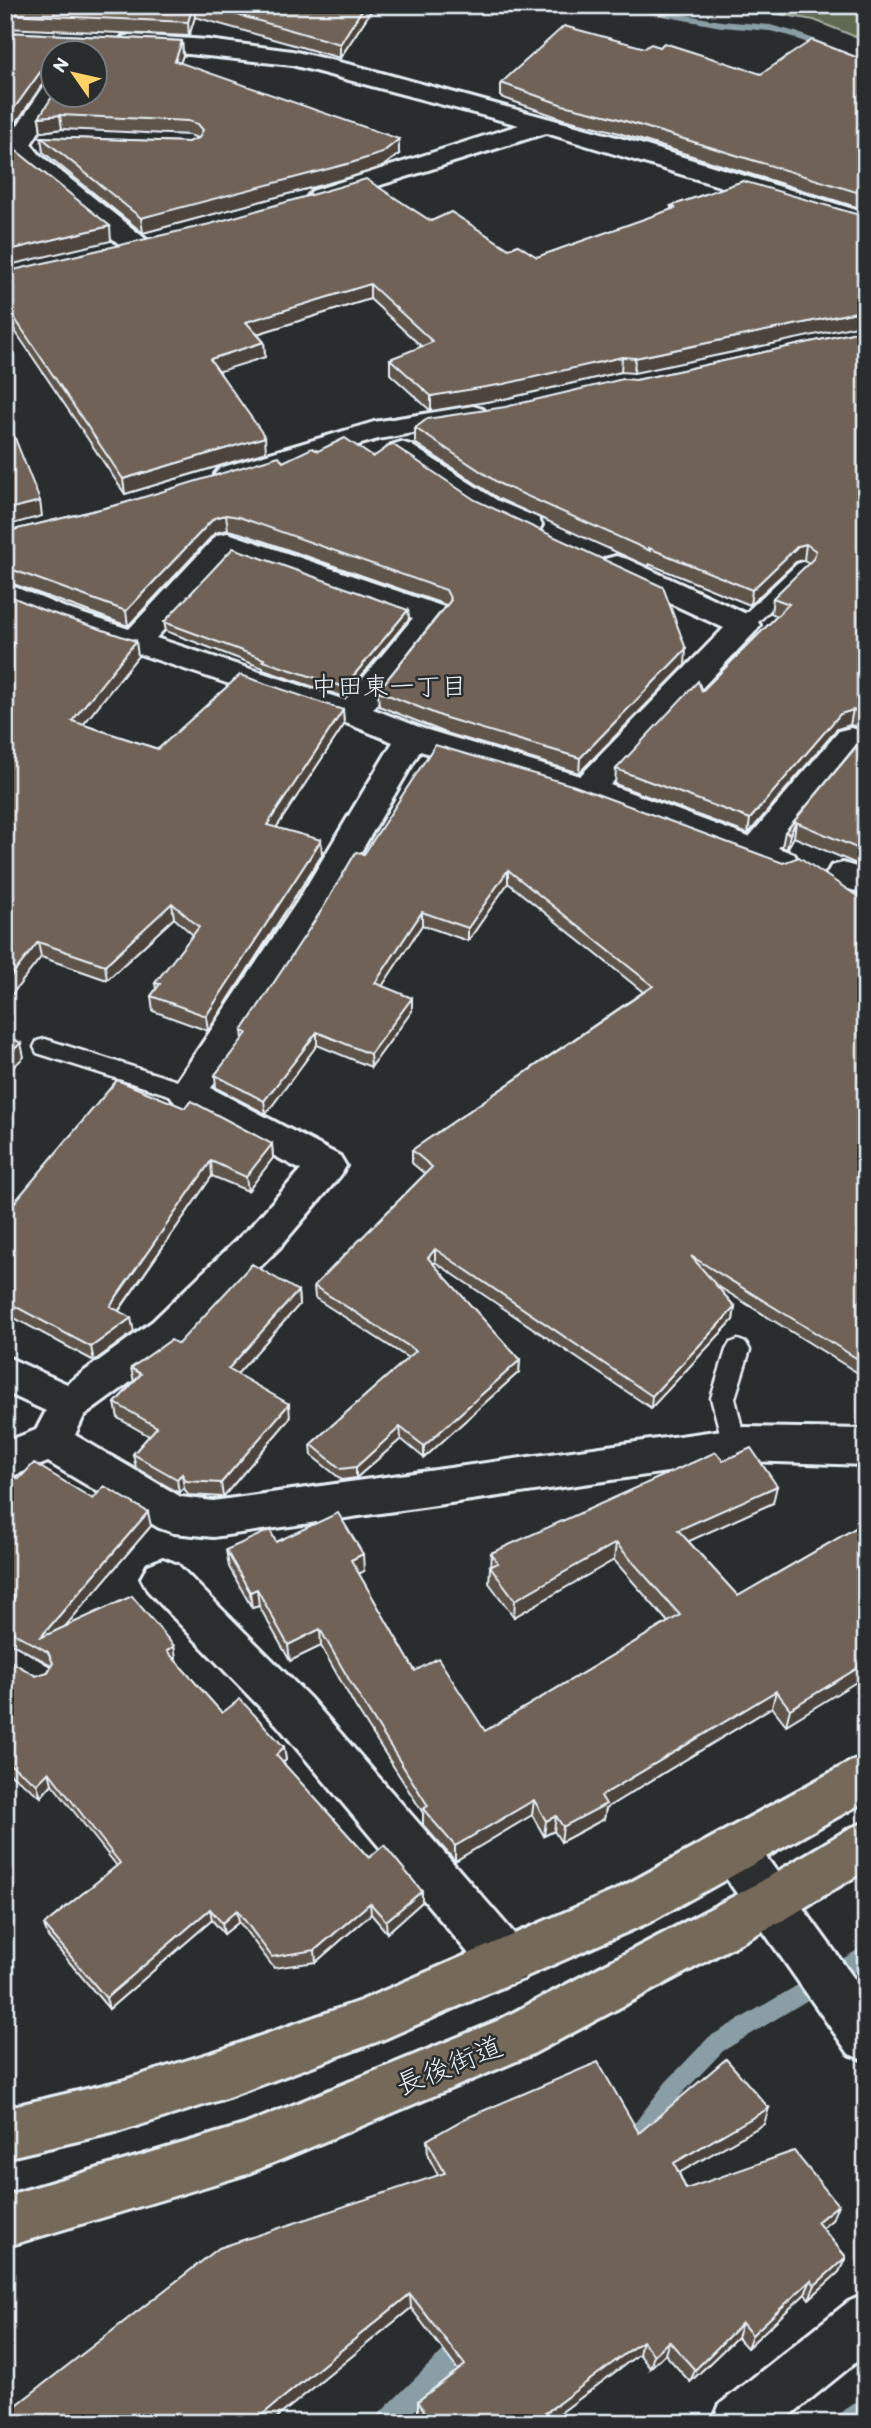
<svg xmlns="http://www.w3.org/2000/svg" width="871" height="2428" viewBox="0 0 871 2428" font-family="Itim,'Klee One',sans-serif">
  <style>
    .green { fill: #606a51; stroke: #a4aea4; stroke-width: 2 }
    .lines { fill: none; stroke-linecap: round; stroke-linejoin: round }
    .stream { fill: #8a9ea6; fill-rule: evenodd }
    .lane-casing { stroke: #e8f1f8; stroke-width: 5 }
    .street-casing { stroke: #e8f1f8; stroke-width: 6 }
    .secondary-casing { stroke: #e8f1f8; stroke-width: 6 }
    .primary-casing { stroke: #e8f1f8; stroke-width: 6 }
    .lane { fill: #2a2d2e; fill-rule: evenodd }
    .street { fill: #2a2d2e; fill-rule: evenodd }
    .secondary { fill: #2a2d2e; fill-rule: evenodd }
    .primary { fill: #746a5a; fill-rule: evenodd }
    .wall { fill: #60544b; stroke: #e8f1f8; stroke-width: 2 }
    .shaded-wall { fill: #4e453d; stroke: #e8f1f8; stroke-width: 2 }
    .building { fill: #706257; stroke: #e8f1f8; stroke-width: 2 }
    .labels { text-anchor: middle; stroke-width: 5; stroke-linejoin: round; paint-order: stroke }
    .neighbourhood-label { font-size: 26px; fill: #e8f1f8; stroke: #2a2d2e }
    .near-street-label { font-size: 28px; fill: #e8f1f8; stroke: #2a2d2e }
  </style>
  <rect width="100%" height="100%" fill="#2a2d2e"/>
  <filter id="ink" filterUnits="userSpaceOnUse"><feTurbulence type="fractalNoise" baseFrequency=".0143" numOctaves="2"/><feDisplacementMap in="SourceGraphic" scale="14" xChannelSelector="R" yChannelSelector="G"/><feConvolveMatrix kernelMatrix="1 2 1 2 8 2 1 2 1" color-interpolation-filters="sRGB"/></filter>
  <g filter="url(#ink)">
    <polygon class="green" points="725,5 866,5 866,41 814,20"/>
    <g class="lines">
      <g class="stream">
        <polygon points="604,5 628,5 721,21 770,25 796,32 866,60 866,67 790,36 770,31 721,27"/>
        <polygon points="866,1945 866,1965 723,2051 680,2096 635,2155 628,2158 621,2155 618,2148 621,2141 666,2082 709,2037"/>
        <polygon points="464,2335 472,2338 475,2346 472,2354 402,2423 375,2423 378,2415 456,2338"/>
        <polygon points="866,2396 866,2421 834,2423 837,2415"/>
      </g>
      <g class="lane-casing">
        <g id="lane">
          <polygon points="803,562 809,564 812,568 809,572 751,629 737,629 735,625 737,621 797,564"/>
          <polygon points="45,1039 196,1087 199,1093 196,1099 188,1101 37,1053 34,1047 37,1041"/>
          <polygon points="738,1340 746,1343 750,1350 735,1398 746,1445 743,1452 734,1455 725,1452 711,1398 726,1350 730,1343"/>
          <polygon points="5,1640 50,1667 54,1675 50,1683 41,1687 5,1666"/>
        </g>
      </g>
      <g class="street-casing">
        <g id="street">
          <polygon points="130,35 208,40 292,51 356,66 631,141 866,213 866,231 546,133 330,201 321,204 312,201 308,196 312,191 519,125 292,65 122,47 118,42 122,37"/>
          <polygon points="52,86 52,94 63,94 31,144 40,155 147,240 151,246 147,252 138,254 129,252 22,165 5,144 43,88"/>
          <polygon points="473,406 483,409 487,415 483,421 378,439 230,483 220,480 215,474 220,468 374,422"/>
          <path d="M401 442 411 445 498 501 538 518 542 525 538 532C503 540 421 477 391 457L386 451 391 445Z"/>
          <path d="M228 533 444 607 449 614 444 621 373 709 424 729 580 776 724 628 605 573 601 566 605 559 616 556 627 559 755 618 760 625 755 632 610 785 749 837 839 731 851 728 863 731 866 742 778 848 794 854 799 862 794 870 782 874 575 797 420 751 321 920 211 1088 340 1156 346 1166 340 1176 280 1247 181 1345 84 1416 75 1435 181 1497 213 1501 744 1427 866 1429V1465L744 1461 213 1537 174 1533 159 1528 48 1462 5 1479V1442L36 1430 46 1411 5 1392V1356L67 1384 153 1321 252 1225 301 1170 175 1103 169 1093 297 902 393 742 341 721 46 623 5 605V583L68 609 129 629 217 535ZM233 554 413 618 345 700 156 638Z"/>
          <polygon points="843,863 866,870 866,894 831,884 826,875 831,866"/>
          <polygon points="163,1559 178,1565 310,1698 524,1945 531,1962 524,1979 507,1985 490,1979 278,1726 148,1591 141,1578 148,1565"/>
        </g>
      </g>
      <g class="secondary-casing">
        <g id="secondary">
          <polygon points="735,1830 751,1836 866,1995 866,2061 849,2054 719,1868 712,1852 719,1836"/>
          <polygon points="866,2294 866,2354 781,2423 712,2423 720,2404 848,2302"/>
        </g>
      </g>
      <g class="primary-casing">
        <g id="primary">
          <polygon points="866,1756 866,1801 650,1922 382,2040 223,2099 121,2131 5,2158 5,2108 121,2081 223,2049 360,2001 616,1890 850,1762"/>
          <polygon points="866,1822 866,1870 789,1917 531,2055 244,2175 5,2247 5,2196 244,2125 497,2021 755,1885 850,1828"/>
        </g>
      </g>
      <use href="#lane" class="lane"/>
      <use href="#street" class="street"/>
      <use href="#secondary" class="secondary"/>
      <use href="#primary" class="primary"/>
    </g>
    <g class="wall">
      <polygon points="5,5 375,5 340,58 195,17 189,36 5,28"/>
      <polygon points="5,32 182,41 183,55 180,63 399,154 382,167 351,177 143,233 43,152 41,137 188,142 198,138 189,135 62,129 41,132 39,117 94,94 52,52 52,84 42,85 8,135"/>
      <polygon points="645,48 761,74 866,61 866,210 609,130 563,119 501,97 501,83"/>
      <polygon points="743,181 634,373 621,372 504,399 431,411 390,374 390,359 422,347 370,299 257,334 264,342 265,357 219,371 266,452 125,494 5,316 5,272 431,221 509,249 537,257 671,210 671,206"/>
      <polygon points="866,330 866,868 794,837 787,849 782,847 785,832 865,735 864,728 850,725 837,729 748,834 615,784 616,769 702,691 777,616 771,613 773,598 809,563 804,560 796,562 750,605 649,564 649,567 499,499 415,443 415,428"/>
      <polygon points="318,451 373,457 685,665 579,773 446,733 379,706 378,691 446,605 240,533 228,530 215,533 128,626 5,581 5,532 121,504 283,462"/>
      <polygon points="5,594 138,656 83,725 158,749 343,710 344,725 276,828 321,840 322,855 208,1031 153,1011 151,996 156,989 155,983 193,935 174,918 107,980 41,957 5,1003"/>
      <polygon points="408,610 409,619 344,697 263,670 263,668 166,631 164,622"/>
      <polygon points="364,854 866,902 866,1378 716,1285 735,1307 733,1320 651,1408 435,1262 433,1264 520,1360 519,1372 424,1458 401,1439 356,1478 342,1480 312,1456 311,1444 408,1358 315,1298 314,1286 425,1174 412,1163 412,1150 643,992 508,883 468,941 422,925 382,986 412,1011 371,1067 317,1045 266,1114 216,1088 215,1075 243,1039 242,1031"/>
      <polygon points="272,1144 273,1158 248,1191 212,1176 119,1311 134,1332 94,1361 5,1313 5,1209 8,1210"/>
      <polygon points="298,1291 299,1305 237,1374 290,1418 223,1497 188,1495 184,1488 179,1493 136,1468 133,1454 149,1436 118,1418 115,1403 134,1382 131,1368 178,1344"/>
      <polygon points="723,1461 773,1503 688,1541 738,1596 866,1522 786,1725 772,1707 606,1808 604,1819 561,1842 554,1831 544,1836 532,1815 455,1861 423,1825 423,1813 355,1706 321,1646 290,1661 259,1606 252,1608 229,1567 226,1550 276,1542 364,1571 359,1574 415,1671 485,1731 668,1622 614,1560 514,1617 489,1583 491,1553"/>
      <polygon points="5,1471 19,1479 93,1499 151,1526 64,1627 174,1646 176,1659 175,1660 222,1713 284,1747 286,1760 283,1763 369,1858 422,1902 387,1933 371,1914 316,1962 274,1968 239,1922 224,1934 212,1920 109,2009 48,1937 44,1925 117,1866 52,1784 41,1797 5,1770 5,1658 36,1676 48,1672 51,1665 5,1640 5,1608 8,1604 5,1602"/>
      <polygon points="764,2124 679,2173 686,2189 832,2220 822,2228 846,2257 839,2272 809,2299 805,2294 747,2348 737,2337 690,2382 665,2354 650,2368 639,2354 547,2423 415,2423 421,2418 418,2413 418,2401 458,2370 411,2308 270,2423 5,2423 438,2175 428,2156 427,2140 639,2133"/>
    </g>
    <g class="shaded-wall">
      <polygon points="193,5 194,5 195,17 189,36 188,22"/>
      <polygon points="365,5 375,5 340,58 340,44"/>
      <polygon points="182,41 183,55 176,75 175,61"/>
      <polygon points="52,69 52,84 42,85 8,135 5,136 5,121 41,71"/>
      <polygon points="60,115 62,129 41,132 39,117"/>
      <polygon points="399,139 399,154 382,167 351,177 143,233 141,218"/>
      <polygon points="110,226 111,241 5,266 5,251"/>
      <polygon points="370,284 370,299 247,337 246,322"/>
      <polygon points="866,310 866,324 634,373 635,358"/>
      <polygon points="264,342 265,357 211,374 210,359"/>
      <polygon points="622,357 621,372 504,399 431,411 431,396"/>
      <polygon points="265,437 266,452 125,494 123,479"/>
      <polygon points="40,501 42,516 5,526 5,510"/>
      <polygon points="226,515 228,530 215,533 128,626 126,611 214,518"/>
      <polygon points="806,544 804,560 796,562 750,605 752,590 798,546"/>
      <polygon points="408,610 409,619 344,697 344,687"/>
      <polygon points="136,641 138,656 74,736 72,721"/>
      <polygon points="686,649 685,665 579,773 580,758"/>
      <polygon points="343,710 344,725 268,840 267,825"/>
      <polygon points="853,710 850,725 837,729 748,834 750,819 840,714"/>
      <polygon points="796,822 794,837 787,849 790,834"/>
      <polygon points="321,840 322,855 208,1031 206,1016"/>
      <polygon points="508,870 508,883 468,941 468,928"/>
      <polygon points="172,903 174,918 107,980 105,965"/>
      <polygon points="422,912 422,925 375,997 375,983"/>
      <polygon points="38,942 41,957 5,1003 5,984"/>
      <polygon points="412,998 412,1011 371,1067 370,1054"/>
      <polygon points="317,1032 317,1045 266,1114 264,1101"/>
      <polygon points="21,1043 24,1057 5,1075 5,1057"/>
      <polygon points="272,1144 273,1158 248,1191 246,1177"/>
      <polygon points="211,1161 212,1176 112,1320 110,1306"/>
      <polygon points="435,1249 435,1262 428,1271 428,1258"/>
      <polygon points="298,1291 299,1305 229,1383 228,1369"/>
      <polygon points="735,1307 733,1320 651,1408 652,1396"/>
      <polygon points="131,1318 134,1332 94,1361 91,1347"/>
      <polygon points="520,1360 519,1372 424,1458 424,1446"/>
      <polygon points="289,1404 290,1418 223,1497 221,1483"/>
      <polygon points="400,1427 401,1439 356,1478 356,1467"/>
      <polygon points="182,1474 184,1488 179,1493 177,1479"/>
      <polygon points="777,1486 773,1503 676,1547 678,1530"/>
      <polygon points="148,1512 151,1526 45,1650 40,1638"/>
      <polygon points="616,1543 614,1560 514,1617 515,1600"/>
      <polygon points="363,1554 364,1571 352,1577 351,1560"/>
      <polygon points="257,1589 259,1606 252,1608 250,1592"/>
      <polygon points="320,1629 321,1646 290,1661 288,1645"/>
      <polygon points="174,1646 176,1659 170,1664 167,1651"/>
      <polygon points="866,1663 866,1676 786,1725 790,1709"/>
      <polygon points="776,1691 772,1707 606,1808 604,1819 561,1842 563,1827 601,1796"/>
      <polygon points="284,1747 286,1760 277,1767 276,1755"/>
      <polygon points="49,1772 52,1784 41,1797 37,1784"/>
      <polygon points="534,1800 532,1815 455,1861 455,1846"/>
      <polygon points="556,1816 554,1831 544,1836 546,1821"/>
      <polygon points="422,1891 422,1902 387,1933 386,1921"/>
      <polygon points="370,1903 371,1914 316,1962 315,1950"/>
      <polygon points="210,1909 212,1920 109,2009 106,1998"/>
      <polygon points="237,1910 239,1922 224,1934 222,1923"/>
      <polygon points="769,2108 764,2124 670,2178 674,2163"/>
      <polygon points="838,2205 832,2220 811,2237 817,2222"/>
      <polygon points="846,2257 839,2272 809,2299 815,2285"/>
      <polygon points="811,2280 805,2294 747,2348 752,2335"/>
      <polygon points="410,2294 411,2308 270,2423 252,2423"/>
      <polygon points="742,2323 737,2337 690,2382 695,2370"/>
      <polygon points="642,2341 639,2354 547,2423 532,2423"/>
      <polygon points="669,2341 665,2354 650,2368 654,2355"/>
    </g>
    <g class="building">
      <polygon points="5,5 193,5 188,22 5,14"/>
      <polygon points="203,5 365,5 340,44"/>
      <polygon points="564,26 645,48 651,44 660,47 664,43 761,74 812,40 866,61 866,195 609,116 563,105 501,83"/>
      <polygon points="5,32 182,41 175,61 399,139 382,153 351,163 141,218 41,137 188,142 199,138 203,130 198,124 188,121 60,115 39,117 54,94 94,94 94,52 52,52 52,75 52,69 41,71 5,121"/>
      <polygon points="5,140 9,141 18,152 110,226 5,251"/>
      <polygon points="366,179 431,221 451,212 509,249 518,245 537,257 675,208 671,206 743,181 866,217 866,310 635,358 622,357 504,384 431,396 390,359 433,342 370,284 246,322 264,342 210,359 265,437 123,479 5,304 5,272 210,224"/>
      <polygon points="866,330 866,713 853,710 840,714 750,819 616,769 698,681 702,691 789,604 773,598 813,559 816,551 806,544 798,546 752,590 649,548 650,551 500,484 415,428 427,419 505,407 623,379 636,380"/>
      <polygon points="5,413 40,501 5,510"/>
      <polygon points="345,438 373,457 392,444 475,500 663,587 686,649 580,758 446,718 378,691 451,600 446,590 239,517 226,515 214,518 126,611 5,567 5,532 121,504 279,456 283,462 312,448 318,451"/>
      <polygon points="233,548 408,610 344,687 263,661 264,659 164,622"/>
      <polygon points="5,594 43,610 136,641 72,721 158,749 240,675 343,710 267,825 321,840 206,1016 151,996 160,984 155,983 199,927 172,903 105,965 38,942 5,984 5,657 14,644 5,642"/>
      <polygon points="866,735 866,852 796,822 790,834 785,832"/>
      <polygon points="435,745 575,786 783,863 799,857 866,902 866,1149 862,1153 866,1155 866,1364 691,1256 735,1307 652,1396 435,1249 428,1258 520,1360 424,1446 400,1427 356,1467 341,1469 311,1444 416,1351 314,1286 432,1167 412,1150 653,986 508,870 468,928 422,912 375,983 412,998 370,1054 317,1032 264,1101 215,1075 247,1033 242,1031 323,908 356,852 364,854"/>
      <polygon points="5,1035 21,1043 5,1057"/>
      <polygon points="117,1080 185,1108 191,1101 272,1144 246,1177 211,1161 110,1306 131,1318 91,1347 5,1301 5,1209 8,1210"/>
      <polygon points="252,1264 298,1291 228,1369 289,1404 221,1483 186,1481 182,1474 177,1479 133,1454 157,1427 115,1403 141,1374 131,1368 171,1340 178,1344"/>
      <polygon points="751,1448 777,1486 678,1530 738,1596 866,1522 866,1663 790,1709 776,1691 601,1796 606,1804 563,1827 556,1816 546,1821 534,1800 455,1846 423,1809 428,1806 355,1690 320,1629 288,1645 257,1589 250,1592 226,1550 270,1530 276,1542 338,1513 363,1554 351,1560 415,1671 438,1658 485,1731 680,1615 616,1543 515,1600 490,1566 498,1563 491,1553 716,1452 723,1461"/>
      <polygon points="34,1463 93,1499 104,1486 148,1512 40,1638 132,1596 174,1646 167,1651 222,1713 240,1699 284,1747 276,1755 369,1858 384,1845 422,1891 386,1921 370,1903 315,1950 272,1957 237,1910 222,1923 210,1909 106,1998 44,1925 120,1863 49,1772 37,1784 5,1761 5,1658 36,1676 48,1672 53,1663 48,1652 5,1628 5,1608 15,1597 5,1591 5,1471 19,1479"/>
      <polygon points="726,2059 769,2108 674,2163 686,2189 794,2151 838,2205 817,2222 846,2257 815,2285 811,2280 752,2335 742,2323 695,2370 669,2341 654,2355 642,2341 532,2423 415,2423 426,2414 418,2401 465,2365 410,2294 252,2423 5,2423 5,2414 219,2248 445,2173 427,2140 464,2119 598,2062 639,2133"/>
    </g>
  </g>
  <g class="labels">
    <g class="neighbourhood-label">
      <text x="389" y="695">中田東一丁目</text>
    </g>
    <g class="near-street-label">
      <text transform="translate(449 2065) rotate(-22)" y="10">長後街道</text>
    </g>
  </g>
  <rect width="871" height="2428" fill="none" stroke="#2a2d2e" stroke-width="28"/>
  <rect x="14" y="14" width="843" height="2400" fill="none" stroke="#e8f1f8" stroke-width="2.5" filter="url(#ink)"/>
  <g transform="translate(74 74) rotate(304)"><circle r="33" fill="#2a2d2e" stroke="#767b7f" stroke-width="2"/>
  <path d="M0-5L12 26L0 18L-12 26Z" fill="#ffd166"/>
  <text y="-10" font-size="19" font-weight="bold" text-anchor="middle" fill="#e8f1f8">N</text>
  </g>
</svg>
